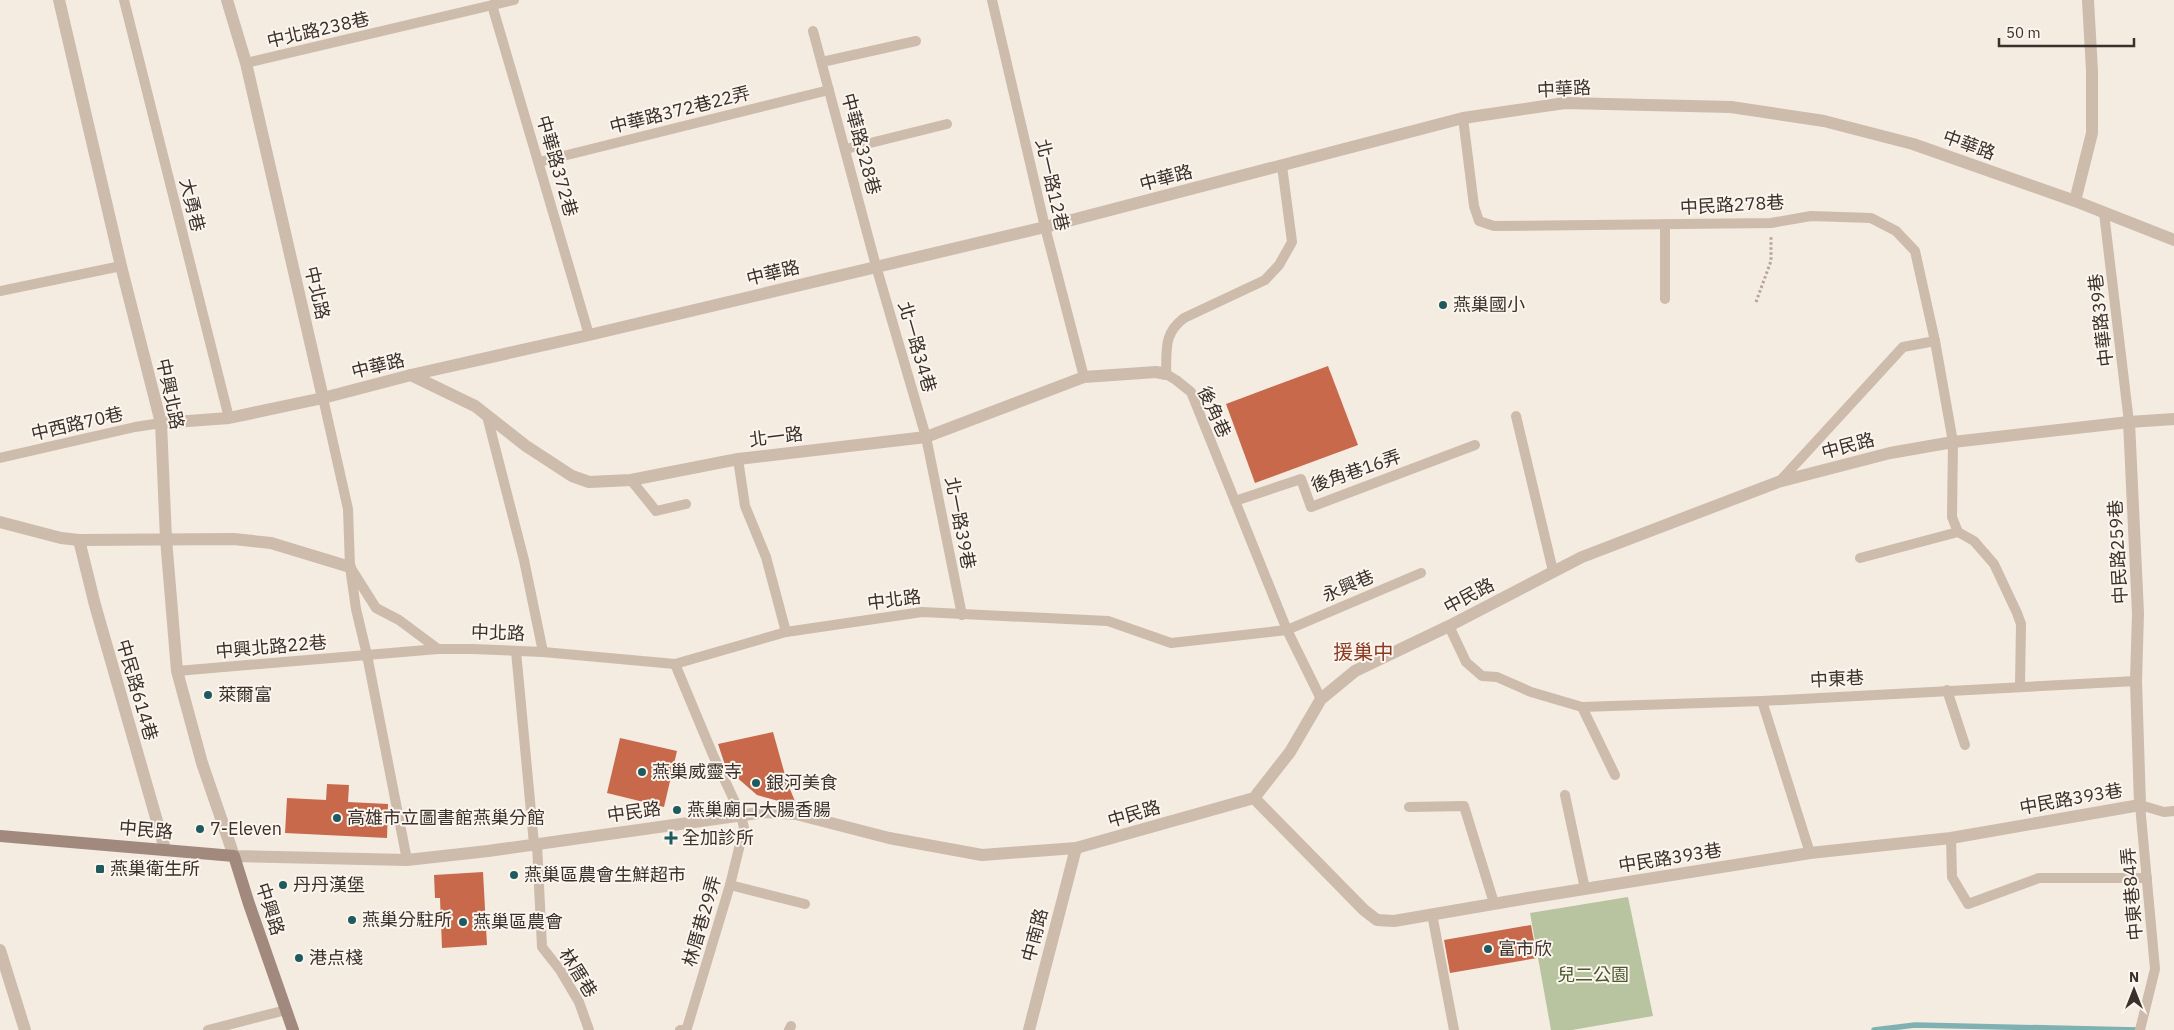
<svg xmlns="http://www.w3.org/2000/svg" width="2174" height="1030" viewBox="0 0 2174 1030" font-family="'IBM Plex Sans','Noto Sans TC',sans-serif">
  <style>
    .green { fill: #b8c4a0 }
    .lines { fill: none; stroke-linecap: round; stroke-linejoin: round }
    .stream { stroke: #7fb0b2; stroke-width: 5.5 }
    .building { fill: #c8694b }
    .path { stroke: #b9a596; stroke-width: 3; stroke-dasharray: 2.5 2.5; stroke-linecap: butt }
    .service { stroke: #cdbbac; stroke-width: 10 }
    .minor { stroke: #cdbbac; stroke-width: 12 }
    .tertiary { stroke: #cdbbac; stroke-width: 12 }
    .secondary { stroke: #a18a7d; stroke-width: 12 }
    .poi-dot { fill: #1f5a5e; stroke: #fbf5ee; stroke-width: 2 }
    .labels { text-anchor: middle; stroke-width: 4; stroke-linejoin: round; paint-order: stroke }
    .street-label { font-size: 18px; fill: #3b302b; stroke: #fbf5ee }
    .poi-label { font-size: 18px; fill: #3b302b; stroke: #fbf5ee; text-anchor: start }
    .park-label { font-size: 18px; fill: #4a5a2e; stroke: #fbf5ee }
    .quarter-label { font-size: 20px; fill: #8c3b22; stroke: #fbf5ee }
  </style>
  <rect width="100%" height="100%" fill="#f4ebe1"/>
  <polygon class="green" points="1628,897 1653,1016 1572,1030 1551,1030 1530,913"/>
  <g class="lines">
    <polyline class="stream" points="1874,1030 1915,1025 2138,1030"/>
  </g>
  <g class="building">
    <polygon points="1328,366 1358,445 1255,483 1226,404"/>
    <polygon points="773,732 787,782 797,806 757,795 726,768 718,744"/>
    <polygon points="620,738 677,751 664,807 607,793"/>
    <polygon points="327,784 349,785 348,802 388,804 387,838 285,833 287,798 326,800"/>
    <polygon points="483,872 487,945 442,948 440,898 435,898 434,875"/>
    <polygon points="1531,925 1537,958 1450,973 1444,940"/>
  </g>
  <g class="lines">
    <polyline class="path" points="1756,302 1771,261 1771,236"/>
    <g class="service">
      <polyline points="124,0 229,418"/>
      <polyline points="992,0 1045,227 1084,377"/>
      <polyline points="492,5 589,335"/>
      <polyline points="813,31 876,266 926,437 962,615"/>
      <polyline points="822,62 916,41"/>
      <polyline points="246,63 514,0"/>
      <polyline points="1463,118 1474,206 1479,221 1494,226 1771,223 1811,216 1871,218 1896,231 1915,251 1935,341 1953,442 1952,517 1958,532 1974,541 1994,564 2017,613 2021,624 2020,686"/>
      <polyline points="846,149 947,124"/>
      <polyline points="539,162 829,90"/>
      <path d="M1282 166 1292 242 1279 265 1265 280 1184 318C1163 334 1167 350 1166 374L1176 380 1191 392 1287 630 1321 699"/>
      <polyline points="2104,213 2129,422"/>
      <polyline points="0,291 121,266"/>
      <polyline points="1665,299 1665,224"/>
      <polyline points="323,398 348,509 350,567 356,609 367,655 438,649 472,649 543,652 675,664 786,632 922,612 1108,621 1171,643 1287,630 1421,573"/>
      <polyline points="487,416 524,560 543,652"/>
      <polyline points="1516,416 1553,571"/>
      <polyline points="0,458 135,427 161,423"/>
      <polyline points="738,459 745,506 766,557 786,632"/>
      <polyline points="631,480 656,511 686,504"/>
      <polyline points="1779,482 1903,347 1935,341"/>
      <polyline points="1235,501 1301,479 1311,507 1475,445"/>
      <polyline points="1860,558 1958,532"/>
      <polyline points="352,570 376,608 399,620 438,649"/>
      <polyline points="1449,626 1466,662 1482,676 1497,677 1531,692 1582,707 1762,701 2136,681"/>
      <polyline points="516,651 534,844"/>
      <polyline points="675,664 713,755 741,815 744,828 730,885 687,1028 680,1030"/>
      <polyline points="177,671 367,655 407,860"/>
      <polyline points="1947,690 1965,745"/>
      <polyline points="1762,701 1810,853"/>
      <polyline points="1582,707 1615,775"/>
      <polyline points="1565,795 1585,889"/>
      <polyline points="1409,807 1464,806 1494,903"/>
      <polyline points="1951,838 1952,877 1968,904 2039,878 2147,878"/>
      <polyline points="537,844 542,947 560,970 579,1002 589,1030"/>
      <polyline points="730,885 805,904"/>
      <polyline points="1432,914 1454,1030"/>
      <polyline points="208,1030 286,1010"/>
      <polyline points="789,1030 791,1026"/>
      <polyline points="2140,1030 2155,969 2140,805 2164,812 2174,811"/>
    </g>
    <g class="minor">
      <polyline points="227,0 246,63 323,398"/>
      <polyline points="2075,201 2092,133 2092,71 2088,0"/>
      <polyline points="411,375 475,406 526,446 572,476 589,482 631,480 738,459 926,437 1084,377 1156,372 1166,374"/>
      <polyline points="161,423 229,418 323,398 411,375 589,335 1045,227 1463,118 1565,103 1731,107 1824,121 1913,144 2075,201 2174,240"/>
      <polyline points="0,522 61,538 79,540 234,539 271,543 350,567"/>
      <polyline points="79,540 95,605 165,849"/>
      <polyline points="1254,798 1364,910 1377,920 1394,921 1528,898 1810,853 1951,838 2140,805 2136,681 2138,613 2129,422"/>
      <polyline points="0,950 25,1030"/>
      <polyline points="1029,1030 1076,848"/>
    </g>
    <polyline class="tertiary" points="59,0 121,266 161,423 166,539 177,671 202,763 234,856 407,860 488,851 766,812 796,814 889,838 982,855 1076,848 1254,798 1290,752 1321,699 1355,671 1449,626 1582,557 1778,482 1890,453 1953,442 2129,422 2174,419"/>
    <polyline class="secondary" points="0,836 234,856 249,904 293,1030"/>
  </g>
  <g class="poi-dot">
    <circle cx="1443" cy="305" r="5"/>
    <circle cx="208" cy="695" r="5"/>
    <circle cx="642" cy="772" r="5"/>
    <circle cx="756" cy="783" r="5"/>
    <circle cx="677" cy="810" r="5"/>
    <circle cx="337" cy="818" r="5"/>
    <circle cx="200" cy="829" r="5"/>
    <path d="M668.5 830.5h5v5h5v5h-5v5h-5v-5h-5v-5h5z"/>
    <rect x="95" y="864" width="10" height="10" rx="2.5"/>
    <circle cx="514" cy="875" r="5"/>
    <circle cx="283" cy="885" r="5"/>
    <circle cx="352" cy="920" r="5"/>
    <circle cx="463" cy="922" r="5"/>
    <circle cx="1488" cy="949" r="5"/>
    <circle cx="299" cy="958" r="5"/>
  </g>
  <g class="labels">
    <g class="street-label">
      <text transform="translate(318 30) rotate(-13)" y="6">中北路238巷</text>
      <text transform="translate(1564 89) rotate(-3)" y="6">中華路</text>
      <text transform="translate(680 110) rotate(-14)" y="6">中華路372巷22弄</text>
      <text transform="translate(861 144) rotate(75)" y="6">中華路328巷</text>
      <text transform="translate(1969 145) rotate(20)" y="6">中華路</text>
      <text transform="translate(557 166) rotate(74)" y="6">中華路372巷</text>
      <text transform="translate(1166 178) rotate(-15)" y="6">中華路</text>
      <text transform="translate(1052 185) rotate(77)" y="6">北一路12巷</text>
      <text transform="translate(192 205) rotate(76)" y="6">大勇巷</text>
      <text transform="translate(1732 205) rotate(-3)" y="6">中民路278巷</text>
      <text transform="translate(773 273) rotate(-14)" y="6">中華路</text>
      <text transform="translate(317 293) rotate(77)" y="6">中北路</text>
      <text transform="translate(2101 320) rotate(-97)" y="6">中華路39巷</text>
      <text transform="translate(917 347) rotate(74)" y="6">北一路34巷</text>
      <text transform="translate(378 366) rotate(-14)" y="6">中華路</text>
      <text transform="translate(170 394) rotate(78)" y="6">中興北路</text>
      <text transform="translate(1214 412) rotate(65)" y="6">後角巷</text>
      <text transform="translate(77 424) rotate(-13)" y="6">中西路70巷</text>
      <text transform="translate(776 437) rotate(-7)" y="6">北一路</text>
      <text transform="translate(1848 446) rotate(-15)" y="6">中民路</text>
      <text transform="translate(1356 471) rotate(-19)" y="6">後角巷16弄</text>
      <text transform="translate(960 523) rotate(79)" y="6">北一路39巷</text>
      <text transform="translate(2118 552) rotate(-93)" y="6">中民路259巷</text>
      <text transform="translate(1348 586) rotate(-23)" y="6">永興巷</text>
      <text transform="translate(1469 596) rotate(-28)" y="6">中民路</text>
      <text transform="translate(894 600) rotate(-7)" y="6">中北路</text>
      <text transform="translate(498 633) rotate(2)" y="6">中北路</text>
      <text transform="translate(271 647) rotate(-5)" y="6">中興北路22巷</text>
      <text transform="translate(1837 679) rotate(-3)" y="6">中東巷</text>
      <text transform="translate(137 690) rotate(74)" y="6">中民路614巷</text>
      <text transform="translate(2071 799) rotate(-10)" y="6">中民路393巷</text>
      <text transform="translate(634 812) rotate(-8)" y="6">中民路</text>
      <text transform="translate(1134 814) rotate(-16)" y="6">中民路</text>
      <text transform="translate(146 830) rotate(5)" y="6">中民路</text>
      <text transform="translate(1670 858) rotate(-9)" y="6">中民路393巷</text>
      <text transform="translate(2132 894) rotate(-95)" y="6">中東巷84弄</text>
      <text transform="translate(270 909) rotate(72)" y="6">中興路</text>
      <text transform="translate(702 921) rotate(-74)" y="6">林厝巷29弄</text>
      <text transform="translate(1035 935) rotate(-75)" y="6">中南路</text>
      <text transform="translate(578 973) rotate(58)" y="6">林厝巷</text>
    </g>
    <g class="poi-label">
      <text x="1453" y="311">燕巢國小</text>
      <text x="218" y="701">萊爾富</text>
      <text x="652" y="778">燕巢威靈寺</text>
      <text x="766" y="789">銀河美食</text>
      <text x="687" y="816">燕巢廟口大腸香腸</text>
      <text x="347" y="824">高雄市立圖書館燕巢分館</text>
      <text x="210" y="835">7-Eleven</text>
      <text x="682" y="844">全加診所</text>
      <text x="110" y="875">燕巢衛生所</text>
      <text x="524" y="881">燕巢區農會生鮮超市</text>
      <text x="293" y="891">丹丹漢堡</text>
      <text x="362" y="926">燕巢分駐所</text>
      <text x="473" y="928">燕巢區農會</text>
      <text x="1498" y="955">富市欣</text>
      <text x="309" y="964">港点棧</text>
    </g>
    <g class="park-label">
      <text x="1593" y="981">兒二公園</text>
    </g>
    <g class="quarter-label">
      <text x="1363" y="659">援巢中</text>
    </g>
  </g>
  <g transform="translate(2134 990)" stroke="#fbf5ee" stroke-width="4" paint-order="stroke">
  <path d="M0-4L9 19L0 12L-9 19Z" fill="#3b302b"/>
  <text y="-8" font-size="14" font-weight="bold" text-anchor="middle" fill="#3b302b">N</text>
  </g>
  <path d="M1999 38v8h135v-8" fill="none" stroke="#3b302b" stroke-width="2.5"/>
  <text x="2006" y="38" font-size="15" fill="#3b302b" stroke="#fbf5ee" stroke-width="4" paint-order="stroke">50 m</text>
</svg>
